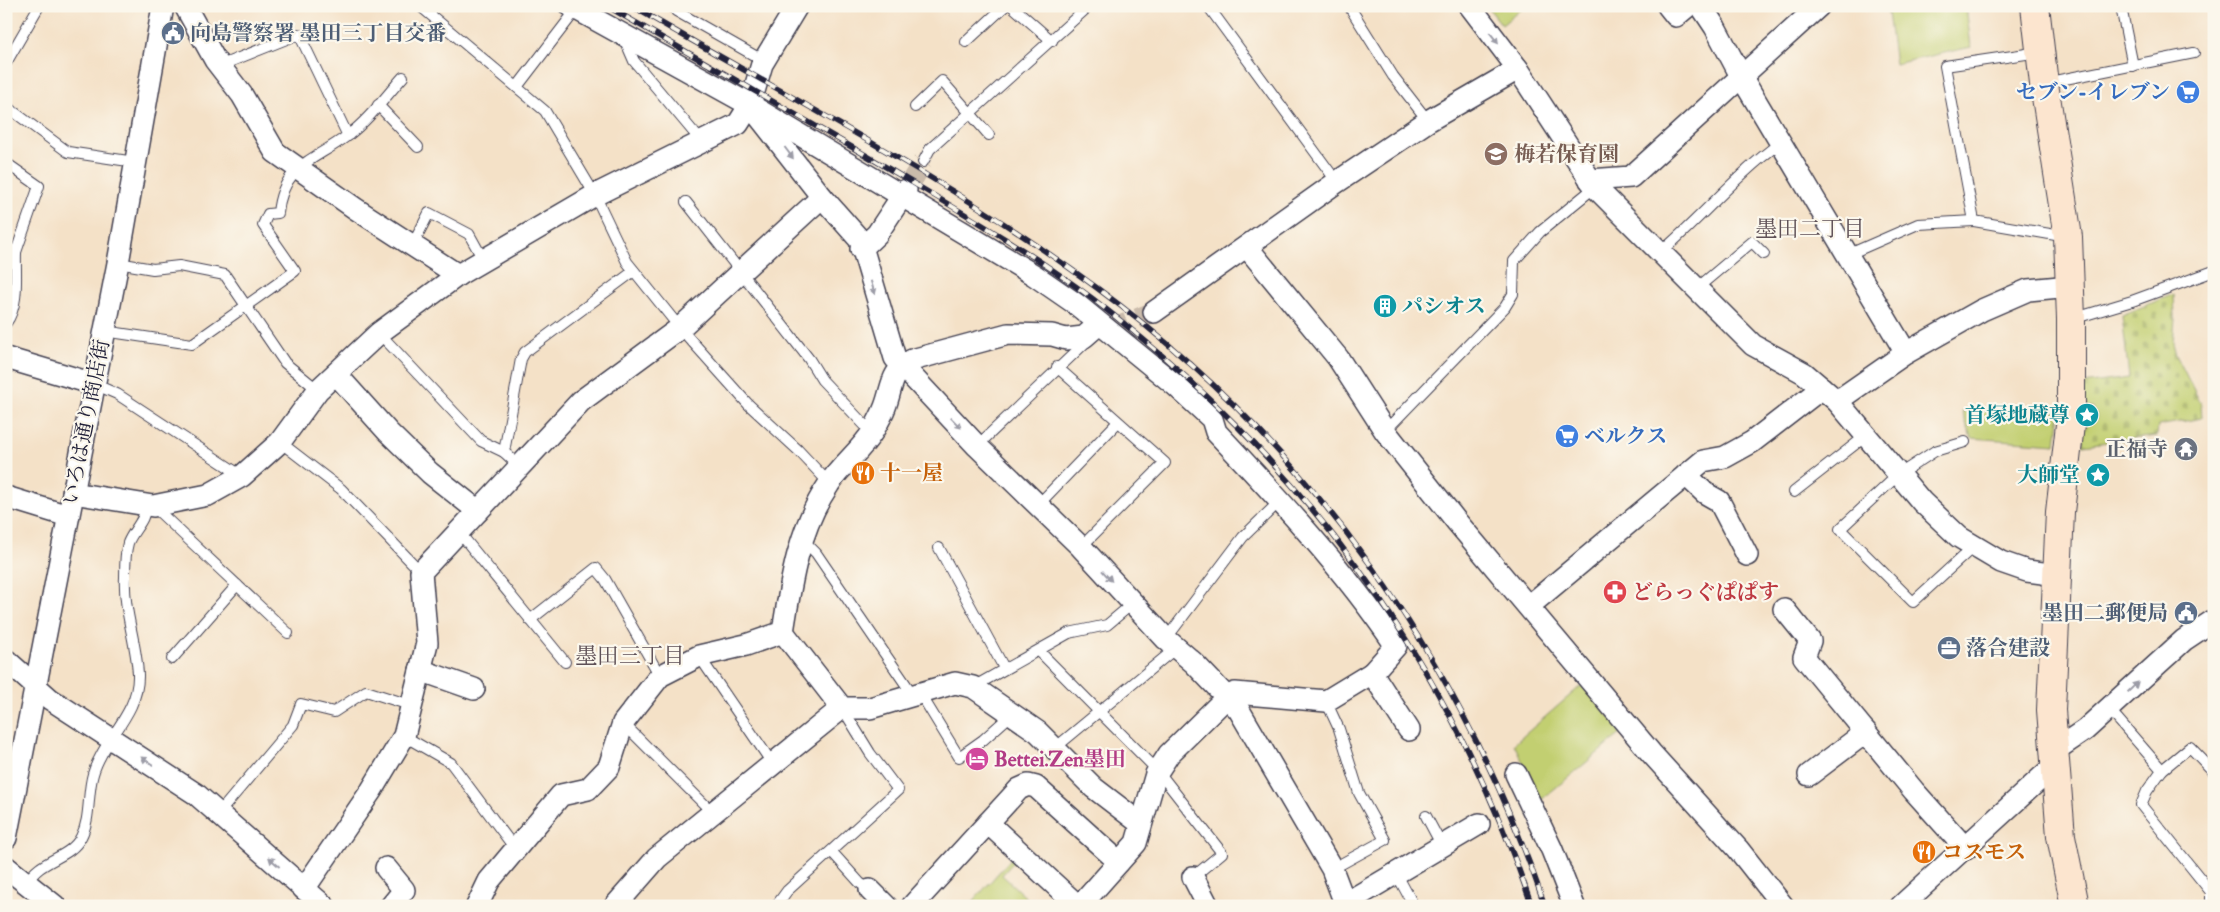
<svg xmlns="http://www.w3.org/2000/svg" width="2220" height="912" viewBox="0 0 2220 912" font-family="'IM FELL Double Pica','Noto Serif JP',serif">
  <style>
    .green { fill: #c2cf71; stroke: #727856 }
    .cemetery { fill: url(#cemetery-stones); stroke: #727856 }
    .lines { fill: none; stroke-linecap: round; stroke-linejoin: round }
    .street-tunnel { stroke: #cabbab; stroke-width: 21; stroke-dasharray: 21 11; stroke-linecap: butt }
    .lane-casing { stroke: #423f50; stroke-width: 12 }
    .street-casing { stroke: #423f50; stroke-width: 24 }
    .secondary-casing { stroke: #423f50; stroke-width: 30 }
    .lane { stroke: #fff; stroke-width: 10 }
    .street { stroke: #fff; stroke-width: 21 }
    .secondary { stroke: #fce5cf; stroke-width: 28 }
    .rail-casing { stroke: #22223b; stroke-width: 5.5 }
    .rail { stroke: #fbf7ec; stroke-width: 4; stroke-dasharray: 11; stroke-linecap: butt }
    .oneway { fill: #9c9ca7 }
    .labels { text-anchor: middle; stroke-width: 4.5; stroke-linejoin: round; paint-order: stroke }
    .service-label { font-size: 21px; font-weight: bold; fill: #4e5e75; stroke: #fbf7ec; text-anchor: start }
    .shop-label { font-size: 21px; font-weight: bold; fill: #366cbe; stroke: #fbf7ec; text-anchor: end }
    .education-label { font-size: 21px; font-weight: bold; fill: #785e54; stroke: #fbf7ec; text-anchor: start }
    .culture-label { font-size: 21px; font-weight: bold; fill: #0d838f; stroke: #fbf7ec; text-anchor: end }
    .street-label { font-size: 21px; fill: #22223b; stroke: #fbf7ec }
    .worship-label { font-size: 21px; font-weight: bold; fill: #5b616d; stroke: #fbf7ec; text-anchor: end }
    .food-label { font-size: 21px; font-weight: bold; fill: #c56008; stroke: #fbf7ec; text-anchor: start }
    .health-label { font-size: 21px; font-weight: bold; fill: #be3a42; stroke: #fbf7ec; text-anchor: start }
    .hotel-label { font-size: 21px; font-weight: bold; fill: #b23c85; stroke: #fbf7ec; text-anchor: start }
    .neighbourhood-label { font-size: 22px; fill: #5f5157; stroke: #fbf7ec }
  </style>
  <defs>
    <pattern id="cemetery-stones" width="16" height="16" patternUnits="userSpaceOnUse" patternTransform="scale(1.25)"><rect width="16" height="16" fill="#c2cf71"/><path d="M2 7V4a2 2 0 0 1 4 0v3zM10 15v-3a2 2 0 0 1 4 0v3z" fill="#a6b163"/></pattern>
  </defs>
  <rect width="100%" height="100%" fill="#fbf7ec"/>
  <filter id="ink" filterUnits="userSpaceOnUse"><feTurbulence type="fractalNoise" baseFrequency=".02" numOctaves="2"/><feDisplacementMap in="SourceGraphic" scale="10" xChannelSelector="R" yChannelSelector="G"/><feConvolveMatrix kernelMatrix="1 2 1 2 8 2 1 2 1" color-interpolation-filters="sRGB"/></filter>
  <filter id="wash" filterUnits="userSpaceOnUse"><feTurbulence type="fractalNoise" baseFrequency=".0096" numOctaves="4" result="noise"/><feDisplacementMap in="SourceGraphic" scale="20" xChannelSelector="R" yChannelSelector="G"/><feGaussianBlur stdDeviation="1.12" result="paint"/><feColorMatrix in="noise" values="0 0 0 0 0 0 0 0 0 0 0 0 0 0 0 0 0 1.4 0 .05"/><feComposite in="paint" operator="in"/></filter>
  <g filter="url(#wash)">
    <rect width="100%" height="100%" fill="#f4e1c7"/>
    <g class="green">
      <polygon points="1491,6 1525,6 1502,25 1490,10"/>
      <polygon points="1887,6 1966,6 1971,47 1895,64"/>
      <polygon points="1962,411 2060,412 2056,444 1971,438"/>
      <polygon points="1582,685 1623,732 1541,800 1514,744"/>
      <polygon points="1015,854 1018,857 1002,875 1035,906 969,906"/>
    </g>
    <polygon class="cemetery" points="2174,294 2175,318 2173,343 2176,355 2201,404 2202,418 2158,426 2157,436 2083,445 2083,421 2095,420 2093,408 2084,408 2083,384 2129,378 2122,315"/>
  </g>
  <g filter="url(#ink)">
    <g class="lines">
      <g class="street-tunnel">
        <polyline points="906,190 923,162"/>
        <polyline points="1108,331 1154,312"/>
      </g>
      <g class="lane-casing">
        <g id="lane">
          <polyline points="420,6 545,111 595,195 627,262 680,328 748,404 798,450 829,483"/>
          <polyline points="1012,6 1052,41"/>
          <polyline points="1208,6 1337,182"/>
          <polyline points="1349,6 1393,76 1428,121"/>
          <polyline points="676,11 764,61"/>
          <polyline points="2122,12 2133,66"/>
          <polyline points="624,38 634,61 701,141"/>
          <polyline points="966,42 1005,6"/>
          <polyline points="2040,52 1945,66 1974,221 2067,237"/>
          <polyline points="6,63 39,6"/>
          <polyline points="219,66 299,34 348,136"/>
          <polyline points="2045,83 2194,53"/>
          <polyline points="517,87 576,10"/>
          <polyline points="378,105 418,147"/>
          <polyline points="6,106 68,152 135,162"/>
          <polyline points="915,107 942,81 989,135"/>
          <polyline points="923,162 930,149 1089,6"/>
          <polyline points="6,163 39,186 16,252"/>
          <polyline points="686,202 809,359 822,380 872,433"/>
          <polyline points="412,246 429,213 469,234 484,261"/>
          <path d="M6 247 16 252C15 274 20 304 6 323"/>
          <path d="M1660 253C1701 218 1736 175 1780 143"/>
          <polyline points="1847,255 1918,224 1974,221"/>
          <polyline points="118,263 153,269 179,266 225,275 285,363 318,390"/>
          <polyline points="1696,289 1752,242 1764,254"/>
          <polyline points="2072,319 2132,301 2214,271"/>
          <path d="M104 331 192 344 295 271 263 225 268 214 278 213C283 164 314 161 347 136 368 121 386 96 403 77"/>
          <polyline points="379,333 481,441 504,452"/>
          <polyline points="1057,367 1165,463 1081,547"/>
          <polyline points="94,384 117,394 242,476"/>
          <polyline points="1385,431 1505,307 1513,294 1514,261 1540,232 1595,187"/>
          <polyline points="280,442 341,489 421,572"/>
          <polyline points="1965,442 1935,451 1898,475 1840,529 1913,602 1973,547"/>
          <polyline points="977,446 1085,343 1084,338"/>
          <polyline points="520,467 504,452 521,359 525,352 634,271"/>
          <polyline points="1794,492 1867,435"/>
          <polyline points="1037,506 1118,422"/>
          <polyline points="154,507 288,633"/>
          <polyline points="459,532 565,662"/>
          <polyline points="802,539 816,553 913,695"/>
          <polyline points="939,548 1004,668"/>
          <polyline points="530,620 596,568 605,579 660,676"/>
          <polyline points="1166,639 1243,537 1281,500"/>
          <polyline points="1039,651 1158,771 1222,853 1193,877"/>
          <polyline points="699,656 772,763"/>
          <polyline points="172,659 237,585"/>
          <polyline points="973,687 1069,633 1107,625 1132,604"/>
          <polyline points="920,693 959,757 983,740 1012,714"/>
          <polyline points="1326,701 1339,729 1359,793 1385,840 1332,869"/>
          <polyline points="2109,709 2162,770 2147,791 2141,805 2211,892 2211,906"/>
          <polyline points="623,723 713,813"/>
          <polyline points="404,736 451,763 516,850"/>
          <polyline points="1055,748 1176,648"/>
          <polyline points="2162,770 2190,747 2214,772"/>
          <polyline points="219,813 293,725 301,704 334,712 366,691 413,706"/>
          <polyline points="1426,816 1442,846"/>
          <polyline points="832,852 860,883 870,890"/>
          <polyline points="1396,873 1414,906"/>
          <path d="M27 883C39 859 70 859 81 837 91 818 87 794 93 774 103 739 139 714 138 675 137 644 123 609 125 577 125 567 125 553 128 543 133 530 145 521 146 506"/>
          <polyline points="776,906 787,891 898,790 870,753 843,709"/>
        </g>
      </g>
      <g class="street-casing">
        <g id="street">
          <polyline points="185,6 215,60 242,95 275,152 356,209 458,275"/>
          <path d="M571 6 750 105 1034 275 1076 304 1175 385 1212 419 1216 432C1280 500 1344 569 1396 646L1372 673"/>
          <polyline points="797,6 762,64 750,105 822,197 860,240 895,358 977,446 1081,547 1166,639 1194,663 1239,710 1332,869 1346,906"/>
          <polyline points="1470,6 1518,69 1595,187 1753,345 1804,373 1837,401 1922,502 1959,537 2001,562 2027,571 2058,575"/>
          <polyline points="1668,6 1676,16 1688,6"/>
          <polyline points="1701,6 1715,27 1742,78 1906,353"/>
          <polyline points="1590,180 1631,177 1819,6"/>
          <polyline points="1247,247 1338,358 1385,431 1457,522 1651,753 1738,849 1783,906"/>
          <polyline points="861,249 877,234 906,190"/>
          <polyline points="1154,312 1337,182 1428,121 1518,69"/>
          <polyline points="6,358 94,384"/>
          <polyline points="336,374 388,432 430,473 478,511"/>
          <polyline points="1837,401 1906,353 1982,310 2028,290 2070,286"/>
          <polyline points="1686,475 1705,493 1719,501 1747,555"/>
          <polyline points="73,493 153,506 208,495 242,476 280,442 318,390 379,333 458,275 595,195 738,124 750,105"/>
          <polyline points="6,497 68,516"/>
          <polyline points="1529,606 1703,461 1725,457 1752,442 1822,388"/>
          <polyline points="1784,609 1810,641 1804,657 1914,791 1966,849"/>
          <polyline points="783,632 842,708 870,708 955,683 973,687 1038,732 1094,788 1141,824"/>
          <polyline points="6,660 50,699 196,794 324,906"/>
          <polyline points="420,670 474,689"/>
          <polyline points="2054,751 2085,730 2184,640 2214,620"/>
          <polyline points="1516,774 1552,850 1574,906"/>
          <polyline points="1809,775 1866,732"/>
          <polyline points="988,823 1078,906"/>
          <polyline points="6,838 118,263 163,6"/>
          <polyline points="6,867 55,906"/>
          <polyline points="386,868 404,890 391,906"/>
          <polyline points="1193,877 1208,906"/>
          <polyline points="304,889 371,791 404,736 427,643 421,572 581,401 680,328 822,197"/>
          <polyline points="870,890 886,906"/>
          <path d="M477 906 489 881 561 795 588 789 609 767 623 723 660 676 699 656 746 645 783 632C791 580 799 528 829 484 841 465 861 451 873 431 877 424 882 415 885 407 893 386 890 372 912 360L1008 334 1052 335 1066 339 1084 337 1099 324"/>
          <polyline points="615,906 657,858 842,708"/>
          <polyline points="912,906 1019,789 1028,785 1036,787 1119,862"/>
          <polyline points="1080,906 1136,843 1156,774 1169,754 1227,697 1235,693 1326,701 1372,673 1409,730"/>
          <polyline points="1341,906 1479,824"/>
          <polyline points="1901,906 2055,765"/>
        </g>
      </g>
      <g class="secondary-casing">
        <polyline id="secondary" points="2035,6 2044,84 2068,237 2071,319 2071,416 2060,512 2051,710 2061,836 2075,906"/>
      </g>
      <use href="#lane" class="lane"/>
      <use href="#street" class="street"/>
      <use href="#secondary" class="secondary"/>
      <g class="rail-casing">
        <g id="rail">
          <path d="M607 6C707 64 808 121 908 180 970 217 1035 255 1093 299 1302 460 1446 656 1532 906"/>
          <path d="M632 6C788 97 951 180 1097 288 1309 444 1460 658 1545 906"/>
        </g>
      </g>
      <use href="#rail" class="rail"/>
    </g>
    <defs><path id="oneway-solid" d="M-6-.8H1V-3.2L6.5 0L1 3.2V.8H-6Z" transform="scale(1.25)"/></defs>
    <g class="oneway">
      <use href="#oneway-solid" transform="translate(1494 38) rotate(52)"/>
      <use href="#oneway-solid" transform="translate(789 153) rotate(53)"/>
      <use href="#oneway-solid" transform="translate(873 288) rotate(73)"/>
      <use href="#oneway-solid" transform="translate(956 423) rotate(46)"/>
      <use href="#oneway-solid" transform="translate(1107 576) rotate(48)"/>
      <use href="#oneway-solid" transform="translate(2133 687) rotate(-44)"/>
      <use href="#oneway-solid" transform="translate(147 761) rotate(-146)"/>
      <use href="#oneway-solid" transform="translate(274 862) rotate(-138)"/>
    </g>
  </g>
  <defs>
    <g id="civic-disc" transform="scale(1.25)"><circle r="9.5" fill="#5c6f8a" stroke="#fbf7ec"/><path d="M-.6-6.5H3V-4.5H.6V-3L4-1V1h2V6H-6V1h2V-1L-.6-3ZM-1.2 2.5V6h2.4V2.5Z" fill="#fff"/></g>
    <g id="supermarket-disc" transform="scale(1.25)"><circle r="9.5" fill="#3f7fe0" stroke="#fbf7ec"/><path d="M-6-5.5h2.5l.6 2H6L4.5 2H-2.5L-4.4-4H-6ZM-1.5 3.2a1.3 1.3 0 1 0 .1 0ZM3 3.2a1.3 1.3 0 1 0 .1 0Z" fill="#fff"/></g>
    <g id="school-disc" transform="scale(1.25)"><circle r="9.5" fill="#8d6e63" stroke="#fbf7ec"/><path d="M0-5L7-2L0 1L-7-2ZM-4 1L0 2.5L4 1V4Q0 6-4 4Z" fill="#fff"/></g>
    <g id="building-disc" transform="scale(1.25)"><circle r="9.5" fill="#0f9aa8" stroke="#fbf7ec"/><path d="M-4-6H4V6H1V3H-1V6H-4ZM-2.5-4.3h1.7v1.8h-1.7ZM.8-4.3h1.7v1.8H.8ZM-2.5-1h1.7V.8h-1.7ZM.8-1h1.7V.8H.8Z" fill="#fff"/></g>
    <g id="sight-disc" transform="scale(1.25)"><circle r="9.5" fill="#0f9aa8" stroke="#fbf7ec"/><path d="M0-6L1.8-2.2L6-1.7L2.9 1.2L3.7 5.4L0 3.3L-3.7 5.4L-2.9 1.2L-6-1.7L-1.8-2.2Z" fill="#fff"/></g>
    <g id="temple-disc" transform="scale(1.25)"><circle r="9.5" fill="#6b7280" stroke="#fbf7ec"/><path d="M0-6L5-2H3V0L6.5 2.5H4V6H1.5V3h-3V6H-4V2.5H-6.5L-3 0V-2H-5Z" fill="#fff"/></g>
    <g id="restaurant-disc" transform="scale(1.25)"><circle r="9.5" fill="#e8710a" stroke="#fbf7ec"/><path d="M-5-6h1v4h1v-4h1v4h1v-4h1v5L-1.5 .5V6h-2V.5L-5-1ZM5-6V6H3V1.5H1.5Q1.5-4 5-6Z" fill="#fff"/></g>
    <g id="pharmacy-disc" transform="scale(1.25)"><circle r="9.5" fill="#e0444e" stroke="#fbf7ec"/><path d="M-2-6h4v4h4v4h-4v4h-4v-4h-4v-4h4Z" fill="#fff"/></g>
    <g id="office-disc" transform="scale(1.25)"><circle r="9.5" fill="#5c6f8a" stroke="#fbf7ec"/><path d="M-6-3h4V-5.5h4V-3h4V5H-6ZM-1-4.5V-3h2v-1.5ZM-6 0V1H6V0Z" fill="#fff"/></g>
    <g id="hotel-disc" transform="scale(1.25)"><circle r="9.5" fill="#d1479c" stroke="#fbf7ec"/><path d="M-6-4.5h1.5V1H6V5H4.5V3h-9V5H-6ZM-4 0a1.8 1.8 0 1 1 3.6 0ZM.5 0V-2.5h3Q6-2.5 6 0Z" fill="#fff"/></g>
  </defs>
  <g fill-rule="evenodd">
    <use href="#civic-disc" x="173" y="33"/>
    <use href="#supermarket-disc" x="2188" y="92"/>
    <use href="#school-disc" x="1496" y="154"/>
    <use href="#building-disc" x="1385" y="306"/>
    <use href="#sight-disc" x="2087" y="415"/>
    <use href="#supermarket-disc" x="1567" y="436"/>
    <use href="#temple-disc" x="2186" y="449"/>
    <use href="#restaurant-disc" x="863" y="473"/>
    <use href="#sight-disc" x="2098" y="475"/>
    <use href="#pharmacy-disc" x="1615" y="592"/>
    <use href="#civic-disc" x="2186" y="613"/>
    <use href="#office-disc" x="1949" y="648"/>
    <use href="#hotel-disc" x="977" y="759"/>
    <use href="#restaurant-disc" x="1924" y="852"/>
  </g>
  <g class="labels">
    <g class="service-label">
      <text x="190" y="40">向島警察署 墨田三丁目交番</text>
      <text x="2168" y="620" text-anchor="end">墨田二郵便局</text>
      <text x="1966" y="655">落合建設</text>
    </g>
    <g class="shop-label">
      <text x="2170" y="99">セブン-イレブン</text>
      <text x="1584" y="443" text-anchor="start">ベルクス</text>
    </g>
    <g class="education-label">
      <text x="1514" y="161">梅若保育園</text>
    </g>
    <g class="culture-label">
      <text x="1402" y="313" text-anchor="start">パシオス</text>
      <text x="2070" y="422">首塚地蔵尊</text>
      <text x="2080" y="482">大師堂</text>
    </g>
    <g class="street-label">
      <text transform="translate(86 422) rotate(-79)" y="7">いろは通り商店街</text>
    </g>
    <g class="worship-label">
      <text x="2168" y="456">正福寺</text>
    </g>
    <g class="food-label">
      <text x="880" y="480">十一屋</text>
      <text x="1942" y="859">コスモス</text>
    </g>
    <g class="health-label">
      <text x="1632" y="599">どらっぐぱぱす</text>
    </g>
    <g class="hotel-label">
      <text x="994" y="766">Bettei.Zen墨田</text>
    </g>
    <g class="neighbourhood-label">
      <text x="1810" y="236">墨田二丁目</text>
      <text x="630" y="663">墨田三丁目</text>
    </g>
  </g>
  <rect width="2220" height="912" fill="none" stroke="#fbf7ec" stroke-width="25"/>
</svg>
